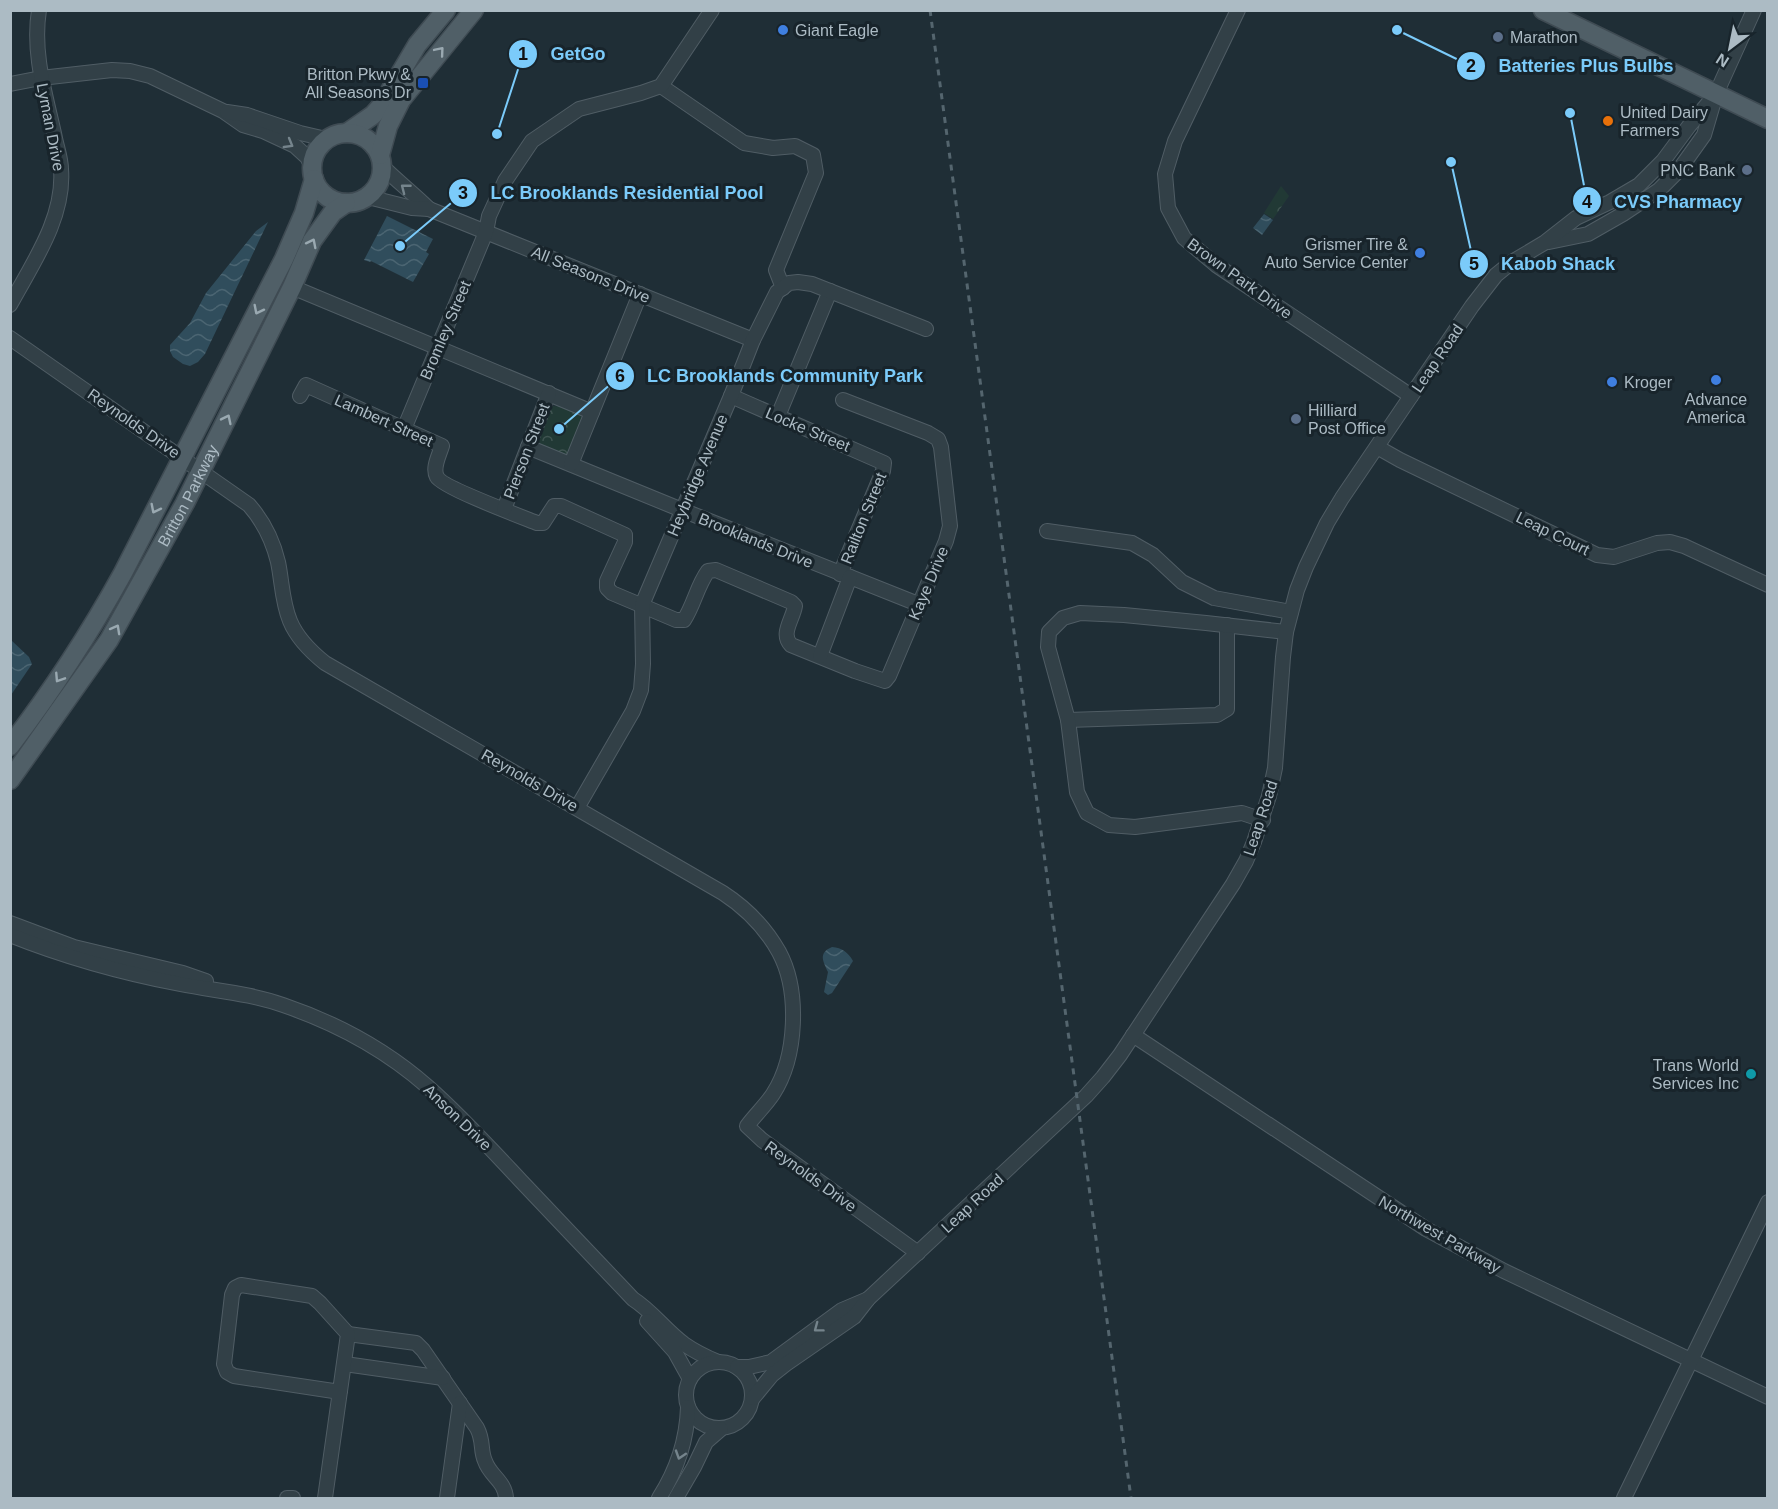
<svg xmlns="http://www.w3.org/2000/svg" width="1778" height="1509" viewBox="0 0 1778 1509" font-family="Arial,sans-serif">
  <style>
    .park { fill: url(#park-crowns) }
    .water { fill: url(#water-waves) }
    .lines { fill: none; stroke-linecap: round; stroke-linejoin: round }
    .minor-casing { stroke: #505d65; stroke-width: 16 }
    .major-casing { stroke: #3f4b53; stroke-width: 21 }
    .minor { stroke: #324047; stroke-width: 14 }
    .major { stroke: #505f67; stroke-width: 18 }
    .rail { stroke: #54656e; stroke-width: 3; stroke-dasharray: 6 6; stroke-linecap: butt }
    .oneway { stroke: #9aa9b1 }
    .oneway2 { stroke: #75848c }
    .shop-dot { fill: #3f7fe0; stroke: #18242b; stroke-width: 2 }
    .service-dot { fill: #5c6f8a; stroke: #18242b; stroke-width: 2 }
    .transit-dot { fill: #1a4fb4; stroke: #18242b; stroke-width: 2 }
    .food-dot { fill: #e8710a; stroke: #18242b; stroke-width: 2 }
    .culture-dot { fill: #0f9aa8; stroke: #18242b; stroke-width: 2 }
    .labels { text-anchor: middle; stroke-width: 6; stroke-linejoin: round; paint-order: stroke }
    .poi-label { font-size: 16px; fill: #acbbc4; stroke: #18242b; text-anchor: start }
    .street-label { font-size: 16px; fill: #acbbc4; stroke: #18242b }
    .leader { fill: none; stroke: #7bcbfa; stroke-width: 2 }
    .callout-dot { fill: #7bcbfa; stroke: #18242b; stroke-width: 2 }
    .mark-label { font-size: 18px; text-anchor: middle; font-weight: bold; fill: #111 }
    .callout-label { font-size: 18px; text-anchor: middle; font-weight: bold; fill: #7bcbfa; stroke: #18242b; stroke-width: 6; stroke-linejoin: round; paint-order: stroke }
  </style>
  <defs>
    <pattern id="park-crowns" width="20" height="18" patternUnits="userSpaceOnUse" patternTransform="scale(1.5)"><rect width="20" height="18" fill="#213935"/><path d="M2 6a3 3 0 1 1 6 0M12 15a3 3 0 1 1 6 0" fill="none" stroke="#3f5451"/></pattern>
    <pattern id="water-waves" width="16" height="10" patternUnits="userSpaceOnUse" patternTransform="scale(1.5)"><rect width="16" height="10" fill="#304d5c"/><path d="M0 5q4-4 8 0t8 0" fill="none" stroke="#4b6572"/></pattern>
  </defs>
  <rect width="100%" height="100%" fill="#1f2e36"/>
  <g class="park">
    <polygon points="1281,186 1289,196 1273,219 1264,213"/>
    <polygon points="553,406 562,407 580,414 582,419 570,452 564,455 542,448 537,438 548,409"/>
  </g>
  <g class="water">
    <polygon points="1264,214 1273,220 1262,235 1253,228"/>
    <polygon points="387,216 433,239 426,252 429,254 413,282 371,261 370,262 364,260"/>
    <polygon points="268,222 205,354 198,362 190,366 183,364 173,357 170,351 170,345 190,323 206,293 256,231"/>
    <polygon points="11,640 29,657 32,664 11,695"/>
    <path d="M832 947C842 948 848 952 853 961L832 993 828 995 824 992 828 972C823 961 818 953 832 947Z"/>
  </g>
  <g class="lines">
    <g class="minor-casing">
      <g id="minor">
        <polyline points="1238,10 1175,141 1165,174 1168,208 1184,238 1216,265 1411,396"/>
        <polyline points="10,84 41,78 112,70 130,71 150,76 223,111 243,125 263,131 295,146 307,157 312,166"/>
        <polyline points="661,86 744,143 773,148 795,146 813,155 816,173 776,270 783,288"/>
        <polyline points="227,112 247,115 300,133 326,139"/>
        <path d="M382 166C397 181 414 194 429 209"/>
        <polyline points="368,197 412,208 429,209 753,340"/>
        <polyline points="1549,242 1588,234 1623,214 1659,190 1679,170 1704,135 1716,94 1754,10"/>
        <polyline points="292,287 592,412"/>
        <path d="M10 305C32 264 65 218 61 169 61 159 57 148 55 138 46 96 32 54 39 10"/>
        <path d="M10 338 249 505C263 521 273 541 278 562 282 581 282 602 290 621 297 638 310 651 325 663L723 893C746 908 765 927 779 952 800 991 797 1057 773 1094 766 1105 755 1115 747 1126L762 1140 918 1253"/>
        <path d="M300 396 306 385 442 446C439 456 432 468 437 477 442 487 522 517 537 523H543L554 506H561L625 535V542L607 581V588L612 593 676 620H684C694 605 697 586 708 571L716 570 791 602 795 606C793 619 780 634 791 645L855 671 885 681 889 676 946 541 950 526 941 447 938 439 928 433 843 400"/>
        <polyline points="731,396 884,463 883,471 840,574"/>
        <polyline points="778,416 830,291"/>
        <polyline points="404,429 486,232 489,216 505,181 532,141 579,109 641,93 661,86 712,10"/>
        <polyline points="528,447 682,510 918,604"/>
        <polyline points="1377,447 1400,460 1597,555 1614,557 1657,543 1670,542 1684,546 1768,585"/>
        <polyline points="571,464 640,294"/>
        <polyline points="504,509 549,393"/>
        <polyline points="1047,531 1132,543 1153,555 1182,582 1214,598 1291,612"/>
        <polyline points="820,656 850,577"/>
        <polyline points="1068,720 1217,715 1227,709 1227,625"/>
        <polyline points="577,808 633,711 641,690 643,664 642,605 731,396 753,340 777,292 789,283 798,282 812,284 926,329"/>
        <polyline points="1263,820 1242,813 1135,827 1109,825 1087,813 1077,792 1068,720 1048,647 1049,632 1063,618 1080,613 1124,615 1206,623 1286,632"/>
        <polyline points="10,923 74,947 183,973 206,981"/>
        <path d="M10 935C65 957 123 973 180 984 215 991 249 993 283 1005 336 1023 386 1050 428 1087 461 1116 491 1149 521 1181 558 1220 596 1260 633 1299 652 1311 665 1330 684 1344 694 1351 706 1357 718 1362"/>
        <polyline points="1133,1035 1426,1229 1504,1271 1768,1397"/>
        <polyline points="647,1321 675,1352 690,1379"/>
        <path d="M348 1334 416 1343 423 1350 477 1428C484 1441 480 1450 485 1461 490 1476 505 1481 506 1498"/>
        <circle cx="719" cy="1395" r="33"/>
        <polyline points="345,1364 443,1378"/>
        <polyline points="737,1367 749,1367 771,1362 842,1310 868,1299"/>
        <polyline points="753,1398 772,1375 786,1364 854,1317 868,1299 1086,1096 1103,1077 1120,1055 1233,884 1246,861 1254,842 1269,796 1275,768 1283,657 1286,632 1297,590 1306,567 1327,523 1342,498 1472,306 1496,275 1512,262 1544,243 1576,218 1610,202 1639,185 1663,161 1689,126 1716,94"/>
        <polyline points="287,1498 293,1498"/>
        <polyline points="325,1498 348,1334 320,1303 312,1296 241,1285 235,1288 232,1295 224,1364 227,1372 234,1376 340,1392"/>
        <polyline points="447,1498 460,1403"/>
        <path d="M659 1498C677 1470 687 1440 688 1407"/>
        <polyline points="676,1498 694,1467 706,1442 721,1429"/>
        <polyline points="1624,1498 1768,1202"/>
      </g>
    </g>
    <g class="major-casing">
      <g id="major">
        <polyline points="1543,10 1768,119"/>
        <polyline points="347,133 373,115 381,106 417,45 446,10"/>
        <circle cx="347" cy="168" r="35"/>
        <polyline points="380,155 388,126 401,100 474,10"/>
        <path d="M10 746C52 691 90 633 123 573L284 259 304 213 314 179"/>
        <path id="s1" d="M10 780 109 640 185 503 292 287 312 241 333 212 346 203"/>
      </g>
    </g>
    <use href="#minor" class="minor"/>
    <use href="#major" class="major"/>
    <polyline class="rail" points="930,10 1131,1498"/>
  </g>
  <defs><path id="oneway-chevron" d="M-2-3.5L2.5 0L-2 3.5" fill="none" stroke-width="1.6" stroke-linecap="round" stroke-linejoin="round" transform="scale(1.5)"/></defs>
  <g class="oneway">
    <use href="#oneway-chevron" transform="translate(440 51) rotate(-50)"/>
    <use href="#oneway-chevron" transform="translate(312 243) rotate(-63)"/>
    <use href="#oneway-chevron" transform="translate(258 310) rotate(117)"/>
    <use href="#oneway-chevron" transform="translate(227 419) rotate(-64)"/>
    <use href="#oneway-chevron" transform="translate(155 509) rotate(117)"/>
    <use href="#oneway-chevron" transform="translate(116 629) rotate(-61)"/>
    <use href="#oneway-chevron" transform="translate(59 678) rotate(123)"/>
  </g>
  <g class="oneway2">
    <use href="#oneway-chevron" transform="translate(289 144) rotate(30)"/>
    <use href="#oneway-chevron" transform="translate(405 188) rotate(-142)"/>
    <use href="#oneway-chevron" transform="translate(818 1328) rotate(143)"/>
    <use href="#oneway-chevron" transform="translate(680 1455) rotate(108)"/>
  </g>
  <g class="shop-dot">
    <circle cx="783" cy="30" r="6"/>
    <circle cx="1420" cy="253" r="6"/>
    <circle cx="1716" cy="380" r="6"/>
    <circle cx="1612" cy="382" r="6"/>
  </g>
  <g class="service-dot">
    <circle cx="1498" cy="37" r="6"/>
    <circle cx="1747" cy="170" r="6"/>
    <circle cx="1296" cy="419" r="6"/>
  </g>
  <rect class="transit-dot" x="417" y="77" width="12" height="12" rx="3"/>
  <circle class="food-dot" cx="1608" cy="121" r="6"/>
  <circle class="culture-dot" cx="1751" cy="1074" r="6"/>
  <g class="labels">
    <g class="poi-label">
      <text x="795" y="36">Giant Eagle</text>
      <text x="1510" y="43">Marathon</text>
      <text x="411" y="80" text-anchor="end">Britton Pkwy &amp;<tspan x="411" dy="18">All Seasons Dr</tspan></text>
      <text x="1620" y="118">United Dairy<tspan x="1620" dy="18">Farmers</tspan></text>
      <text x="1735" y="176" text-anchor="end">PNC Bank</text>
      <text x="1408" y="250" text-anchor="end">Grismer Tire &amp;<tspan x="1408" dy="18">Auto Service Center</tspan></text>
      <text x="1624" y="388">Kroger</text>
      <text x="1716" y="405" text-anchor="middle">Advance<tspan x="1716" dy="18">America</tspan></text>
      <text x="1308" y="416">Hilliard<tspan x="1308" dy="18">Post Office</tspan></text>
      <text x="1739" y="1071" text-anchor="end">Trans World<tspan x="1739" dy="18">Services Inc</tspan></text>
    </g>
    <g class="street-label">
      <text transform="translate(51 127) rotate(79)" y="6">Lyman Drive</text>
      <text transform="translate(591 274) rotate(22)" y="6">All Seasons Drive</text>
      <text transform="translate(1240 278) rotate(36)" y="6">Brown Park Drive</text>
      <text transform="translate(445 330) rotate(-67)" y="6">Bromley Street</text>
      <text transform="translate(1437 358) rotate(-56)" y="6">Leap Road</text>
      <text transform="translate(384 420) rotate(24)" y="6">Lambert Street</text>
      <text transform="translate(134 423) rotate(35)" y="6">Reynolds Drive</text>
      <text transform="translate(808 429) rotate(23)" y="6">Locke Street</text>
      <text transform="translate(526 451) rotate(-69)" y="6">Pierson Street</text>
      <text transform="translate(697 475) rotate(-67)" y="6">Heybridge Avenue</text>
      <text dy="6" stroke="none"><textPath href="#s1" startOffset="336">Britton Parkway</textPath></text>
      <text transform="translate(863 518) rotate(-68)" y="6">Railton Street</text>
      <text transform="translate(1553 533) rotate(26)" y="6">Leap Court</text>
      <text transform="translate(756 540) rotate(22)" y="6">Brooklands Drive</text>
      <text transform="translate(928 583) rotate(-67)" y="6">Kaye Drive</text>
      <text transform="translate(530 780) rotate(30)" y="6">Reynolds Drive</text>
      <text transform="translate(1260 818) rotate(-72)" y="6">Leap Road</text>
      <text transform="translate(458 1117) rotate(44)" y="6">Anson Drive</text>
      <text transform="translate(811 1176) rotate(36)" y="6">Reynolds Drive</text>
      <text transform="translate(972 1203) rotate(-43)" y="6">Leap Road</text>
      <text transform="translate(1440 1234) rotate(30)" y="6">Northwest Parkway</text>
    </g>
  </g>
  <path class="leader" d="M497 134L523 54M1397 30L1471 66M400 246L463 193M1570 113L1587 201M1451 162L1474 264M559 429L620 376"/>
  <g class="callout-dot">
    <circle cx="497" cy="134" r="6"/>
    <circle cx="1397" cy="30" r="6"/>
    <circle cx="400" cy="246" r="6"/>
    <circle cx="1570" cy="113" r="6"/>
    <circle cx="1451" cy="162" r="6"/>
    <circle cx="559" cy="429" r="6"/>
    <circle cx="523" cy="54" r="15"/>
    <circle cx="1471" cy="66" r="15"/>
    <circle cx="463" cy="193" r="15"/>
    <circle cx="1587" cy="201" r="15"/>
    <circle cx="1474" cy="264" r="15"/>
    <circle cx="620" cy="376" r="15"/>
  </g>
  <g class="mark-label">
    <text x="523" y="60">1</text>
    <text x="1471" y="72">2</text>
    <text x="463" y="199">3</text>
    <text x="1587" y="208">4</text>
    <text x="1474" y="270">5</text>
    <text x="620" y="382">6</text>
  </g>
  <g class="callout-label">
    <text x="578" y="60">GetGo</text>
    <text x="1586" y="72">Batteries Plus Bulbs</text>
    <text x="627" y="199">LC Brooklands Residential Pool</text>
    <text x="1678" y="208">CVS Pharmacy</text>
    <text x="1558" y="270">Kabob Shack</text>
    <text x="785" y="382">LC Brooklands Community Park</text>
  </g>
  <rect width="1778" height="1509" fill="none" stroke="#acbbc4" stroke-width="24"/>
  <g transform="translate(1730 48) rotate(212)" stroke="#18242b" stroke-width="4.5" paint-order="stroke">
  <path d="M0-4.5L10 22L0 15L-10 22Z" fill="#acbbc4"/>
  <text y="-9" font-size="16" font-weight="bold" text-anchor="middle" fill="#acbbc4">N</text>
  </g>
</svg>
